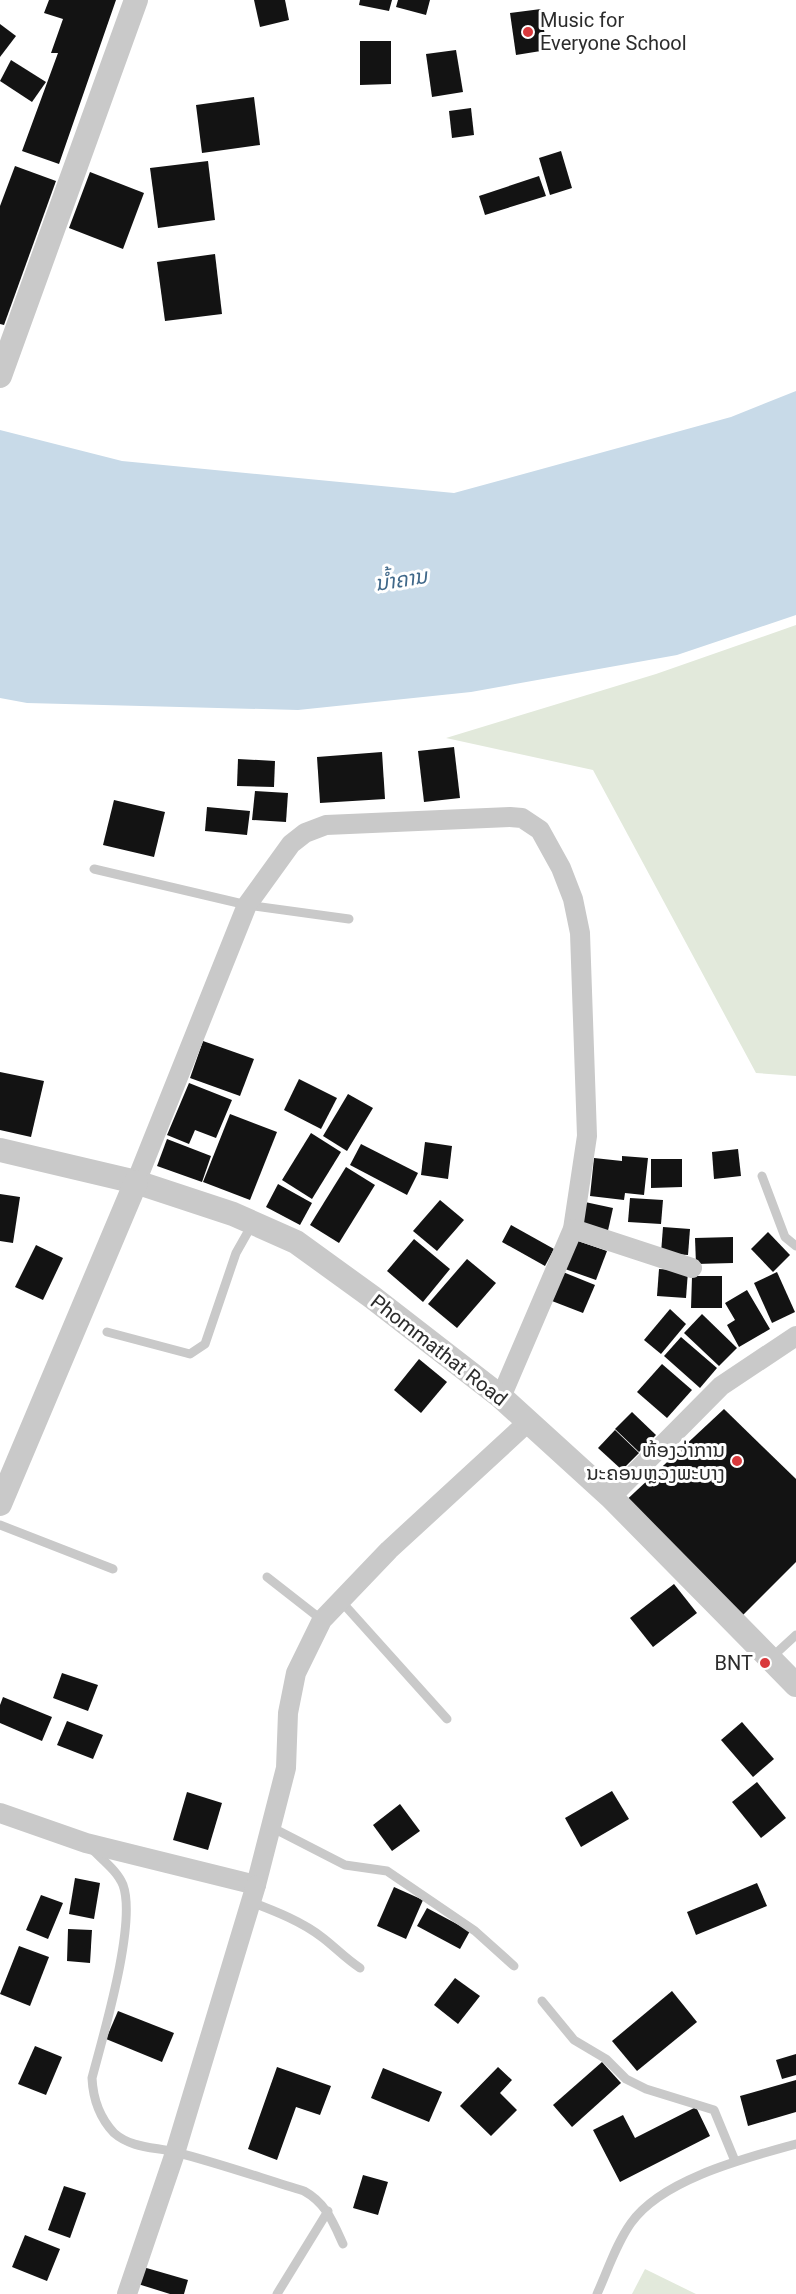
<svg xmlns="http://www.w3.org/2000/svg" width="796" height="2294" viewBox="0 0 796 2294" font-family="Roboto,'Noto Sans Lao',sans-serif">
  <style>
    .green { fill: #e2e9db }
    .water { fill: #c8dae8 }
    .building { fill: #131313 }
    .lines { fill: none; stroke-linecap: round; stroke-linejoin: round }
    .service { stroke: #c9c9c9; stroke-width: 9 }
    .minor { stroke: #c9c9c9; stroke-width: 20 }
    .tertiary { stroke: #c9c9c9; stroke-width: 24 }
    .poi-dot { fill: #d9393c; stroke: #fff; stroke-width: 2 }
    .labels { text-anchor: middle; stroke-width: 6; stroke-linejoin: round; paint-order: stroke }
    .poi-label { font-size: 20px; fill: #2c2c2c; stroke: #fff; text-anchor: end }
    .street-label { font-size: 20px; fill: #2c2c2c; stroke: #fff }
    .water-label { font-size: 21px; font-style: italic; fill: #406889; stroke: #fff }
  </style>
  <rect width="100%" height="100%" fill="#fff"/>
  <g class="green">
    <polygon points="796,625 796,1076 756,1073 593,770 446,738 656,674"/>
    <polygon points="645,2269 696,2294 632,2294"/>
  </g>
  <polygon class="water" points="796,391 796,615 677,655 471,692 298,710 27,703 0,698 0,430 122,461 454,493 731,417"/>
  <g class="building">
    <polygon points="49,0 116,0 59,164 22,151 58,53 51,53 63,19 44,13"/>
    <polygon points="254,0 285,0 289,20 260,27"/>
    <polygon points="360,0 392,0 389,11 359,5"/>
    <polygon points="398,0 430,0 426,15 396,7"/>
    <polygon points="541,9 547,50 516,55 510,13"/>
    <polygon points="0,24 16,36 0,57"/>
    <polygon points="360,41 391,41 391,84 360,85"/>
    <polygon points="456,50 463,92 432,97 426,54"/>
    <polygon points="11,60 46,82 32,102 0,81"/>
    <polygon points="254,97 260,145 202,153 196,105"/>
    <polygon points="471,108 474,135 452,138 449,111"/>
    <polygon points="561,151 572,188 550,195 539,158"/>
    <polygon points="208,161 215,220 158,228 150,168"/>
    <polygon points="15,166 56,181 4,325 0,324 0,206"/>
    <polygon points="90,172 144,193 123,249 69,228"/>
    <polygon points="539,176 546,196 485,215 479,196"/>
    <polygon points="215,254 222,314 165,321 157,262"/>
    <polygon points="454,747 460,798 424,802 418,751"/>
    <polygon points="382,752 385,799 320,803 317,757"/>
    <polygon points="238,759 275,761 274,787 237,786"/>
    <polygon points="255,791 288,793 286,822 252,820"/>
    <polygon points="114,800 165,812 154,857 103,845"/>
    <polygon points="207,807 250,811 247,835 205,831"/>
    <polygon points="203,1041 254,1059 240,1096 190,1078"/>
    <polygon points="0,1072 44,1081 31,1137 0,1130"/>
    <polygon points="299,1079 337,1098 321,1129 284,1110"/>
    <polygon points="189,1083 232,1100 216,1138 195,1130 189,1144 167,1135"/>
    <polygon points="348,1094 373,1108 347,1151 323,1136"/>
    <polygon points="230,1114 277,1132 250,1200 203,1182"/>
    <polygon points="311,1133 341,1152 312,1199 282,1180"/>
    <polygon points="167,1139 211,1156 202,1182 157,1166"/>
    <polygon points="425,1142 452,1146 448,1179 421,1175"/>
    <polygon points="361,1144 418,1173 407,1195 350,1165"/>
    <polygon points="738,1149 741,1176 714,1179 712,1152"/>
    <polygon points="622,1156 648,1158 644,1195 625,1193 624,1200 590,1196 594,1158 622,1161"/>
    <polygon points="651,1159 682,1159 682,1187 651,1188"/>
    <polygon points="346,1167 375,1185 339,1243 310,1225"/>
    <polygon points="278,1184 312,1203 300,1225 266,1207"/>
    <polygon points="0,1194 20,1197 13,1243 0,1241"/>
    <polygon points="630,1198 663,1200 661,1224 628,1222"/>
    <polygon points="440,1200 464,1220 437,1251 413,1231"/>
    <polygon points="585,1202 613,1208 607,1235 579,1229"/>
    <polygon points="511,1225 554,1249 545,1266 502,1242"/>
    <polygon points="663,1227 690,1229 688,1255 661,1253"/>
    <polygon points="768,1232 790,1255 773,1272 751,1249"/>
    <polygon points="733,1237 733,1263 696,1264 695,1238"/>
    <polygon points="414,1239 450,1269 423,1302 387,1271"/>
    <polygon points="575,1240 607,1251 596,1280 565,1269"/>
    <polygon points="36,1245 63,1258 43,1300 15,1287"/>
    <polygon points="467,1259 496,1283 457,1328 428,1304"/>
    <polygon points="659,1269 688,1271 686,1298 657,1296"/>
    <polygon points="563,1272 595,1285 583,1313 552,1301"/>
    <polygon points="777,1272 795,1312 772,1323 754,1283"/>
    <polygon points="692,1276 722,1276 722,1308 691,1308"/>
    <polygon points="747,1290 770,1329 739,1347 727,1325 735,1320 725,1303"/>
    <polygon points="670,1309 686,1324 661,1354 644,1340"/>
    <polygon points="702,1314 737,1348 719,1366 684,1333"/>
    <polygon points="681,1337 717,1368 700,1388 664,1356"/>
    <polygon points="419,1359 447,1382 421,1413 394,1390"/>
    <polygon points="662,1364 692,1390 667,1418 637,1392"/>
    <polygon points="724,1409 796,1479 796,1562 735,1623 620,1506"/>
    <polygon points="632,1412 656,1435 639,1452 615,1429"/>
    <polygon points="615,1430 639,1453 622,1470 598,1448"/>
    <polygon points="674,1584 697,1613 653,1647 630,1618"/>
    <polygon points="62,1673 98,1685 88,1711 53,1698"/>
    <polygon points="3,1697 52,1717 42,1741 0,1723 0,1705"/>
    <polygon points="67,1721 103,1735 93,1759 57,1745"/>
    <polygon points="742,1722 774,1759 753,1777 721,1740"/>
    <polygon points="757,1782 786,1818 761,1838 732,1802"/>
    <polygon points="612,1791 629,1819 581,1847 565,1818"/>
    <polygon points="187,1792 222,1803 208,1850 173,1840"/>
    <polygon points="400,1804 420,1831 392,1851 373,1825"/>
    <polygon points="75,1878 100,1883 94,1919 69,1914"/>
    <polygon points="757,1883 767,1906 696,1935 687,1912"/>
    <polygon points="394,1887 423,1900 406,1939 377,1926"/>
    <polygon points="41,1895 63,1903 48,1939 26,1930"/>
    <polygon points="427,1908 470,1931 460,1949 417,1926"/>
    <polygon points="68,1929 92,1930 90,1963 67,1961"/>
    <polygon points="19,1946 49,1957 30,2006 0,1994"/>
    <polygon points="455,1978 480,1996 458,2024 434,2005"/>
    <polygon points="672,1991 697,2022 637,2071 612,2041"/>
    <polygon points="118,2011 174,2033 162,2062 106,2039"/>
    <polygon points="35,2046 62,2057 46,2095 18,2084"/>
    <polygon points="796,2054 796,2075 782,2079 776,2060"/>
    <polygon points="602,2062 621,2083 572,2127 553,2105"/>
    <polygon points="277,2067 331,2086 320,2115 296,2107 277,2160 248,2149"/>
    <polygon points="498,2067 512,2080 500,2093 517,2110 491,2136 460,2106"/>
    <polygon points="383,2068 442,2092 429,2122 371,2098"/>
    <polygon points="796,2080 796,2112 748,2126 740,2096"/>
    <polygon points="696,2107 710,2136 620,2182 593,2130 623,2115 635,2138"/>
    <polygon points="363,2175 388,2182 378,2215 353,2208"/>
    <polygon points="64,2186 86,2193 70,2238 48,2230"/>
    <polygon points="25,2235 60,2249 47,2281 12,2267"/>
    <polygon points="143,2267 188,2280 184,2294 170,2294 138,2284"/>
  </g>
  <g class="lines">
    <g class="service">
      <polyline points="94,869 247,905 349,919"/>
      <polyline points="762,1176 785,1237 796,1246"/>
      <polyline points="107,1332 190,1354 205,1344 236,1253 253,1223"/>
      <polyline points="0,1525 113,1569"/>
      <polyline points="267,1577 322,1620"/>
      <polyline points="340,1600 447,1719"/>
      <polyline points="771,1658 796,1635"/>
      <polyline points="271,1827 345,1865 387,1871 475,1931 514,1966"/>
      <path d="M90 1847C101 1859 117 1870 123 1885 137 1923 103 2036 92 2078 93 2099 99 2117 114 2133 131 2148 154 2147 175 2152 218 2163 261 2178 304 2191 326 2203 333 2222 343 2244"/>
      <path d="M251 1902C275 1911 303 1922 323 1938 336 1948 346 1959 360 1968"/>
      <polyline points="542,2001 574,2040 606,2059 626,2079 646,2089 714,2110 735,2161"/>
      <polyline points="277,2294 328,2211"/>
      <path d="M597 2294C608 2270 616 2244 631 2223 662 2179 746 2158 796 2144"/>
    </g>
    <g class="minor">
      <polyline points="136,1182 247,905 291,844 305,833 326,825 510,817 522,818 540,830 561,868 573,899 580,933 587,1136 573,1229 501,1397"/>
      <polyline points="573,1229 692,1268"/>
      <polyline points="611,1497 721,1386 796,1336"/>
      <polyline points="0,1813 86,1843 256,1885 286,1768 288,1713 296,1673 322,1620 389,1550 528,1422"/>
      <polyline points="127,2294 175,2153 256,1885"/>
    </g>
    <g class="tertiary">
      <polyline points="0,376 136,0"/>
      <polyline points="0,1150 136,1182 233,1214 296,1242 372,1297 501,1397 611,1497 796,1685"/>
      <polyline points="0,1504 136,1182"/>
    </g>
  </g>
  <g class="poi-dot">
    <circle cx="528" cy="32" r="6"/>
    <circle cx="737" cy="1461" r="6"/>
    <circle cx="765" cy="1663" r="6"/>
  </g>
  <g class="labels">
    <g class="poi-label">
      <text x="540" y="27" text-anchor="start">Music for<tspan x="540" dy="23">Everyone School</tspan></text>
      <text x="725" y="1457">ຫ້ອງວ່າການ<tspan x="725" dy="23">ນະຄອນຫຼວງພະບາງ</tspan></text>
      <text x="753" y="1670">BNT</text>
    </g>
    <g class="street-label">
      <text transform="translate(439 1350) rotate(38)" y="7">Phommathat Road</text>
    </g>
    <g class="water-label">
      <text transform="translate(401 580) rotate(-9)" y="7">ນ້ຳຄານ</text>
    </g>
  </g>
</svg>
